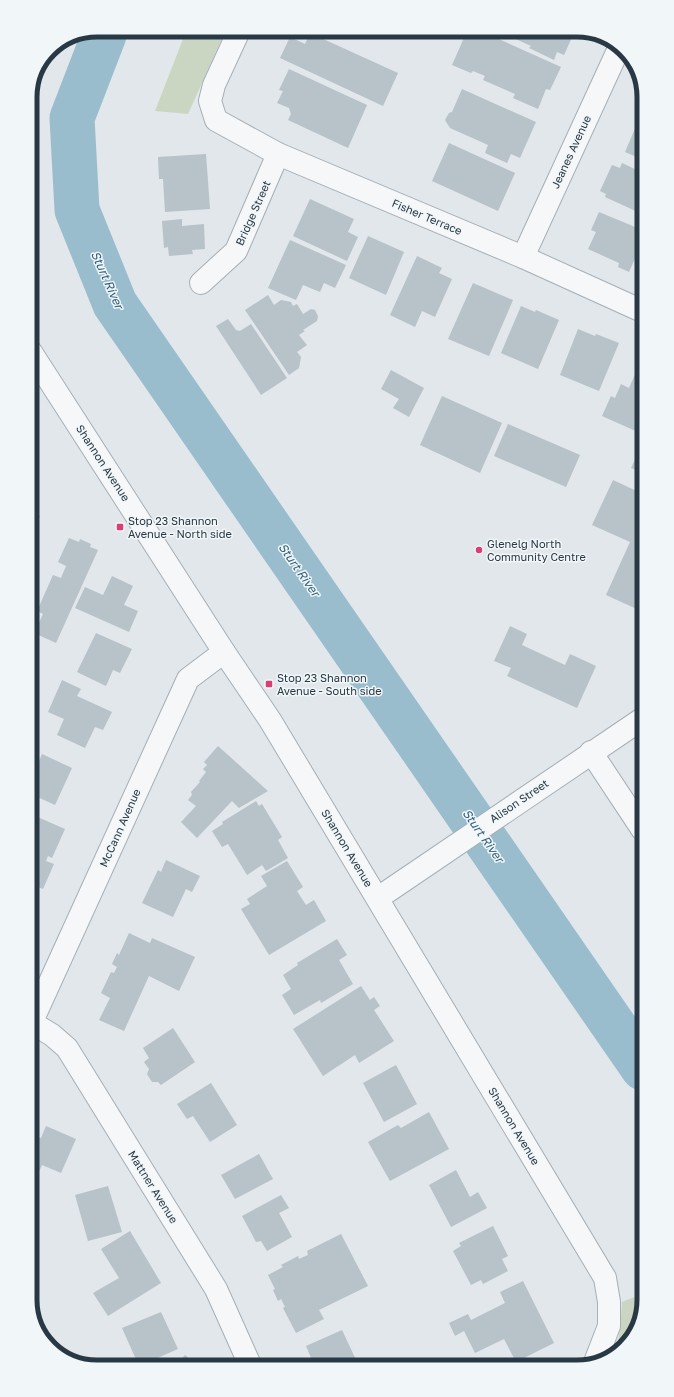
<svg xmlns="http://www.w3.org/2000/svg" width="674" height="1397" viewBox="0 0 674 1397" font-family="'Golos Text',sans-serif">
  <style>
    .green { fill: #cbd6c2 }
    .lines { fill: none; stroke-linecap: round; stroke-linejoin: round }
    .river { stroke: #9abdce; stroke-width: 45 }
    .building { fill: #b8c2c9 }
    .street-casing { stroke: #a6afb6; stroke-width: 24 }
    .street { stroke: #f5f7f9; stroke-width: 22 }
    .poi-dot { fill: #d93e74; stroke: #f1f6f8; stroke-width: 1.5 }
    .labels { text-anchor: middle; stroke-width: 3; stroke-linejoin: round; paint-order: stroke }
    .street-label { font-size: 11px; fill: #283844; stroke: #f1f6f8 }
    .poi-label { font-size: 11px; fill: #283844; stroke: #f1f6f8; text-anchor: start }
    .water-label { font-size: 12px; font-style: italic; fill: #2f617c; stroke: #f1f6f8 }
    .rim { fill: none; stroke: #283844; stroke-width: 5 }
  </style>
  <rect width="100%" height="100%" fill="#e1e7eb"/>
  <g class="green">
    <polygon points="185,34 224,34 188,114 155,111"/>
    <polygon points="644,1293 644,1300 633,1337 616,1351 620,1330 622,1302"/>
  </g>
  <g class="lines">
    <polyline class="river" points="104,35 72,118 77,210 115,304 643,1068"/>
  </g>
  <g class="building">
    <polygon points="573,30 571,34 573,35 564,55 557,52 554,60 529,48 531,46 498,31"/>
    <polygon points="467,31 481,31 561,67 550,90 546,89 538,109 513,98 515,94 483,80 485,76 473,71 471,73 452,65"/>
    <polygon points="310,33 398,73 383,106 280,58 290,37 305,44"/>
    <polygon points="289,69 367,105 348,148 288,120 291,114 289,108 277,103 283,91 279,90"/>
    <polygon points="462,89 536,122 520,158 511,154 507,163 485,153 488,145 450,128 445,120 449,113 452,112"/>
    <polygon points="639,119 639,158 625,152"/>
    <polygon points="449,143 515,173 498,211 432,181"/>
    <polygon points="206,154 210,209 165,212 163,179 159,179 158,157"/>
    <polygon points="622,163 639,171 640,213 605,197 606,194 600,191 612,165 620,168"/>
    <polygon points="310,199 354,219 348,232 358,237 347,261 293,236"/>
    <polygon points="599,212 640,229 640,247 629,272 618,267 619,263 588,249 596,232 591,230"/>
    <polygon points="182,219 182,226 204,224 205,249 192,250 193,254 169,256 168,247 164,248 162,221"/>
    <polygon points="368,236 404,252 386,295 349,278"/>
    <polygon points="290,240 346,265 335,288 324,283 320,292 303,285 296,300 268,288"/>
    <polygon points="417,256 442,268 439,273 452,279 435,317 422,311 415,327 390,315"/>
    <polygon points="473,283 513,300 489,356 448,339"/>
    <polygon points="268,295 274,305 281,300 291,302 293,306 297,304 303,314 311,309 315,310 318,316 317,321 303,330 305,331 299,335 307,345 297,352 301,357 299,368 289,375 245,310"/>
    <polygon points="521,306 535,312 536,310 559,320 538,369 501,353"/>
    <polygon points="228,319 236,330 240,331 251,324 287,378 261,395 216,326"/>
    <polygon points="578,329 595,336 596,334 619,343 599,391 560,375"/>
    <polygon points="640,363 640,433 602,416 611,396 615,398 621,384 629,388"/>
    <polygon points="391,370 424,388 409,417 393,408 399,399 381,389"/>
    <polygon points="442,396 502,423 480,473 420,445"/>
    <polygon points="508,424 580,455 566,487 494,456"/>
    <polygon points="641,446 641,472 631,468"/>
    <polygon points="613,480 641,493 641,611 606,595 630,542 592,525"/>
    <polygon points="32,513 40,516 32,533"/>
    <polygon points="69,538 79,542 80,539 91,544 90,547 98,550 56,643 34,633 43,614 37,611 53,575 61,578 66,566 58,562"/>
    <polygon points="112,576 133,586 124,605 138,611 129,632 75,608 85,587 103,595"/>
    <polygon points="510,626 527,634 522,645 565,665 570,654 596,666 577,708 507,676 511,668 494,661"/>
    <polygon points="96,633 132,649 120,673 113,670 106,686 77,672"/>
    <polygon points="62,680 81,689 77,696 112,712 103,730 95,727 85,748 57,735 64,719 48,712"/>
    <polygon points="218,746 268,791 239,808 232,801 197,838 181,822 196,806 188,800 192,795 191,792 200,782 199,781 206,772 203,769 207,765 204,762"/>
    <polygon points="42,754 72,768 55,805 33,795 33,775"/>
    <polygon points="256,801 259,806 262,804 282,837 278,840 288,858 266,871 262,865 247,875 228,844 222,847 212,831 223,824 222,822"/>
    <polygon points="33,815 65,829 52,858 48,856 46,861 54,864 43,889 33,885"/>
    <polygon points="166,860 200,876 192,892 186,889 173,917 142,903 158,870 161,872"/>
    <polygon points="287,861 303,887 297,891 306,905 314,900 326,921 269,955 241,909 250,904 247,899 267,886 261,876"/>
    <polygon points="129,933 150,943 152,938 195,957 179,991 149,976 124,1031 99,1020 110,998 101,993 111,972 114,973 117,967 112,964 117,953 119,955"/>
    <polygon points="337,939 347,955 339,960 353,984 321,1003 320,1000 294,1015 282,995 291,989 283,975 298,965 297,963"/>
    <polygon points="361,986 370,1000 374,997 380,1006 374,1010 394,1041 359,1063 355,1055 323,1076 293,1029"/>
    <polygon points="173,1028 195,1062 161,1085 158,1082 152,1082 147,1074 149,1069 144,1062 149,1058 143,1048"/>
    <polygon points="396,1065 417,1104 384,1122 363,1083"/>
    <polygon points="211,1083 237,1125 210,1142 193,1116 187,1119 177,1104"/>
    <polygon points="429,1112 449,1149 390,1181 368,1142 398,1125 401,1128"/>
    <polygon points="46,1126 76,1139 61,1173 42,1165 34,1183 34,1135 41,1138"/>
    <polygon points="259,1154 273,1179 235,1199 221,1175"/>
    <polygon points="456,1170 470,1197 478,1192 487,1208 451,1227 429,1185"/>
    <polygon points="108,1186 122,1232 88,1241 75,1195"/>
    <polygon points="281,1195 289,1208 279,1213 292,1237 267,1251 261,1241 256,1242 242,1216"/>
    <polygon points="493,1226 508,1256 502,1259 508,1271 483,1284 481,1280 471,1285 453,1251 461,1246 459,1243"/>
    <polygon points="130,1231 161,1283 108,1316 93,1293 119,1278 101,1249"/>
    <polygon points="341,1234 368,1286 319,1310 324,1319 296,1333 283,1308 285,1307 281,1299 278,1301 273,1290 275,1289 268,1275 283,1267 281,1265 298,1256 299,1259 308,1255 307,1251"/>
    <polygon points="523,1281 554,1343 516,1362 504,1339 475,1353 464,1331 455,1336 449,1323 468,1314 471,1320 505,1303 500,1292"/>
    <polygon points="161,1312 178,1349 139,1366 122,1328"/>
    <polygon points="342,1330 358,1364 324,1365 323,1362 314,1365 306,1346"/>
    <polygon points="185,1355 198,1366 175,1366"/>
  </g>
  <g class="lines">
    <g class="street-casing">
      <g id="street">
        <polyline points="238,33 214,85 210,101 216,120 278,154 523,257 640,310"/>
        <polyline points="523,257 620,46"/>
        <polyline points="201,283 236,251 278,154"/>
        <polyline points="31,352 224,652 270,720 605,1278 609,1302 609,1326 595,1362"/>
        <polyline points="591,752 642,829"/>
        <polyline points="378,898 642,719"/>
        <polyline points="34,1017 188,679 224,652"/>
        <polyline points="34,1024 52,1035 67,1048 216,1289 250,1365"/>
      </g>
    </g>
    <use href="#street" class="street"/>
  </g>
  <g class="poi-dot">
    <rect x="116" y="523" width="8" height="8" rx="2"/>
    <circle cx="479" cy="550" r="4"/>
    <rect x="265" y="680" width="8" height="8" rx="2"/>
  </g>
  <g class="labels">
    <g class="street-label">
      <text transform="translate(571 152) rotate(-65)" y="4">Jeanes Avenue</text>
      <text transform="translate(253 213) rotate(-66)" y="4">Bridge Street</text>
      <text transform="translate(427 217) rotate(23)" y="4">Fisher Terrace</text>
      <text transform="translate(103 463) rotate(57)" y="4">Shannon Avenue</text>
      <text transform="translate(519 801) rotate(-34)" y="4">Alison Street</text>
      <text transform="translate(120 828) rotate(-66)" y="4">McCann Avenue</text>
      <text transform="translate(347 848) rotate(59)" y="4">Shannon Avenue</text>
      <text transform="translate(514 1126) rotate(59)" y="4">Shannon Avenue</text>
      <text transform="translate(153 1187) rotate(58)" y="4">Mattner Avenue</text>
    </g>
    <g class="poi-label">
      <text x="128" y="525">Stop 23 Shannon<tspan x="128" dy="13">Avenue - North side</tspan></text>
      <text x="487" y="548">Glenelg North<tspan x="487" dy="13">Community Centre</tspan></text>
      <text x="277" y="682">Stop 23 Shannon<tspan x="277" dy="13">Avenue - South side</tspan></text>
    </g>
    <g class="water-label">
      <text transform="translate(107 280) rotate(66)" y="4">Sturt River</text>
      <text transform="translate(299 570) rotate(55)" y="4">Sturt River</text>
      <text transform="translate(483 836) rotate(55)" y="4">Sturt River</text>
    </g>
  </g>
  <path d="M0 0H674V1397H0ZM97 37H577A60 60 0 0 1 637 97V1300A60 60 0 0 1 577 1360H97A60 60 0 0 1 37 1300V97A60 60 0 0 1 97 37Z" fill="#f1f6f8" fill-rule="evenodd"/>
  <path class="rim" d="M97 37H577A60 60 0 0 1 637 97V1300A60 60 0 0 1 577 1360H97A60 60 0 0 1 37 1300V97A60 60 0 0 1 97 37Z"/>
</svg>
